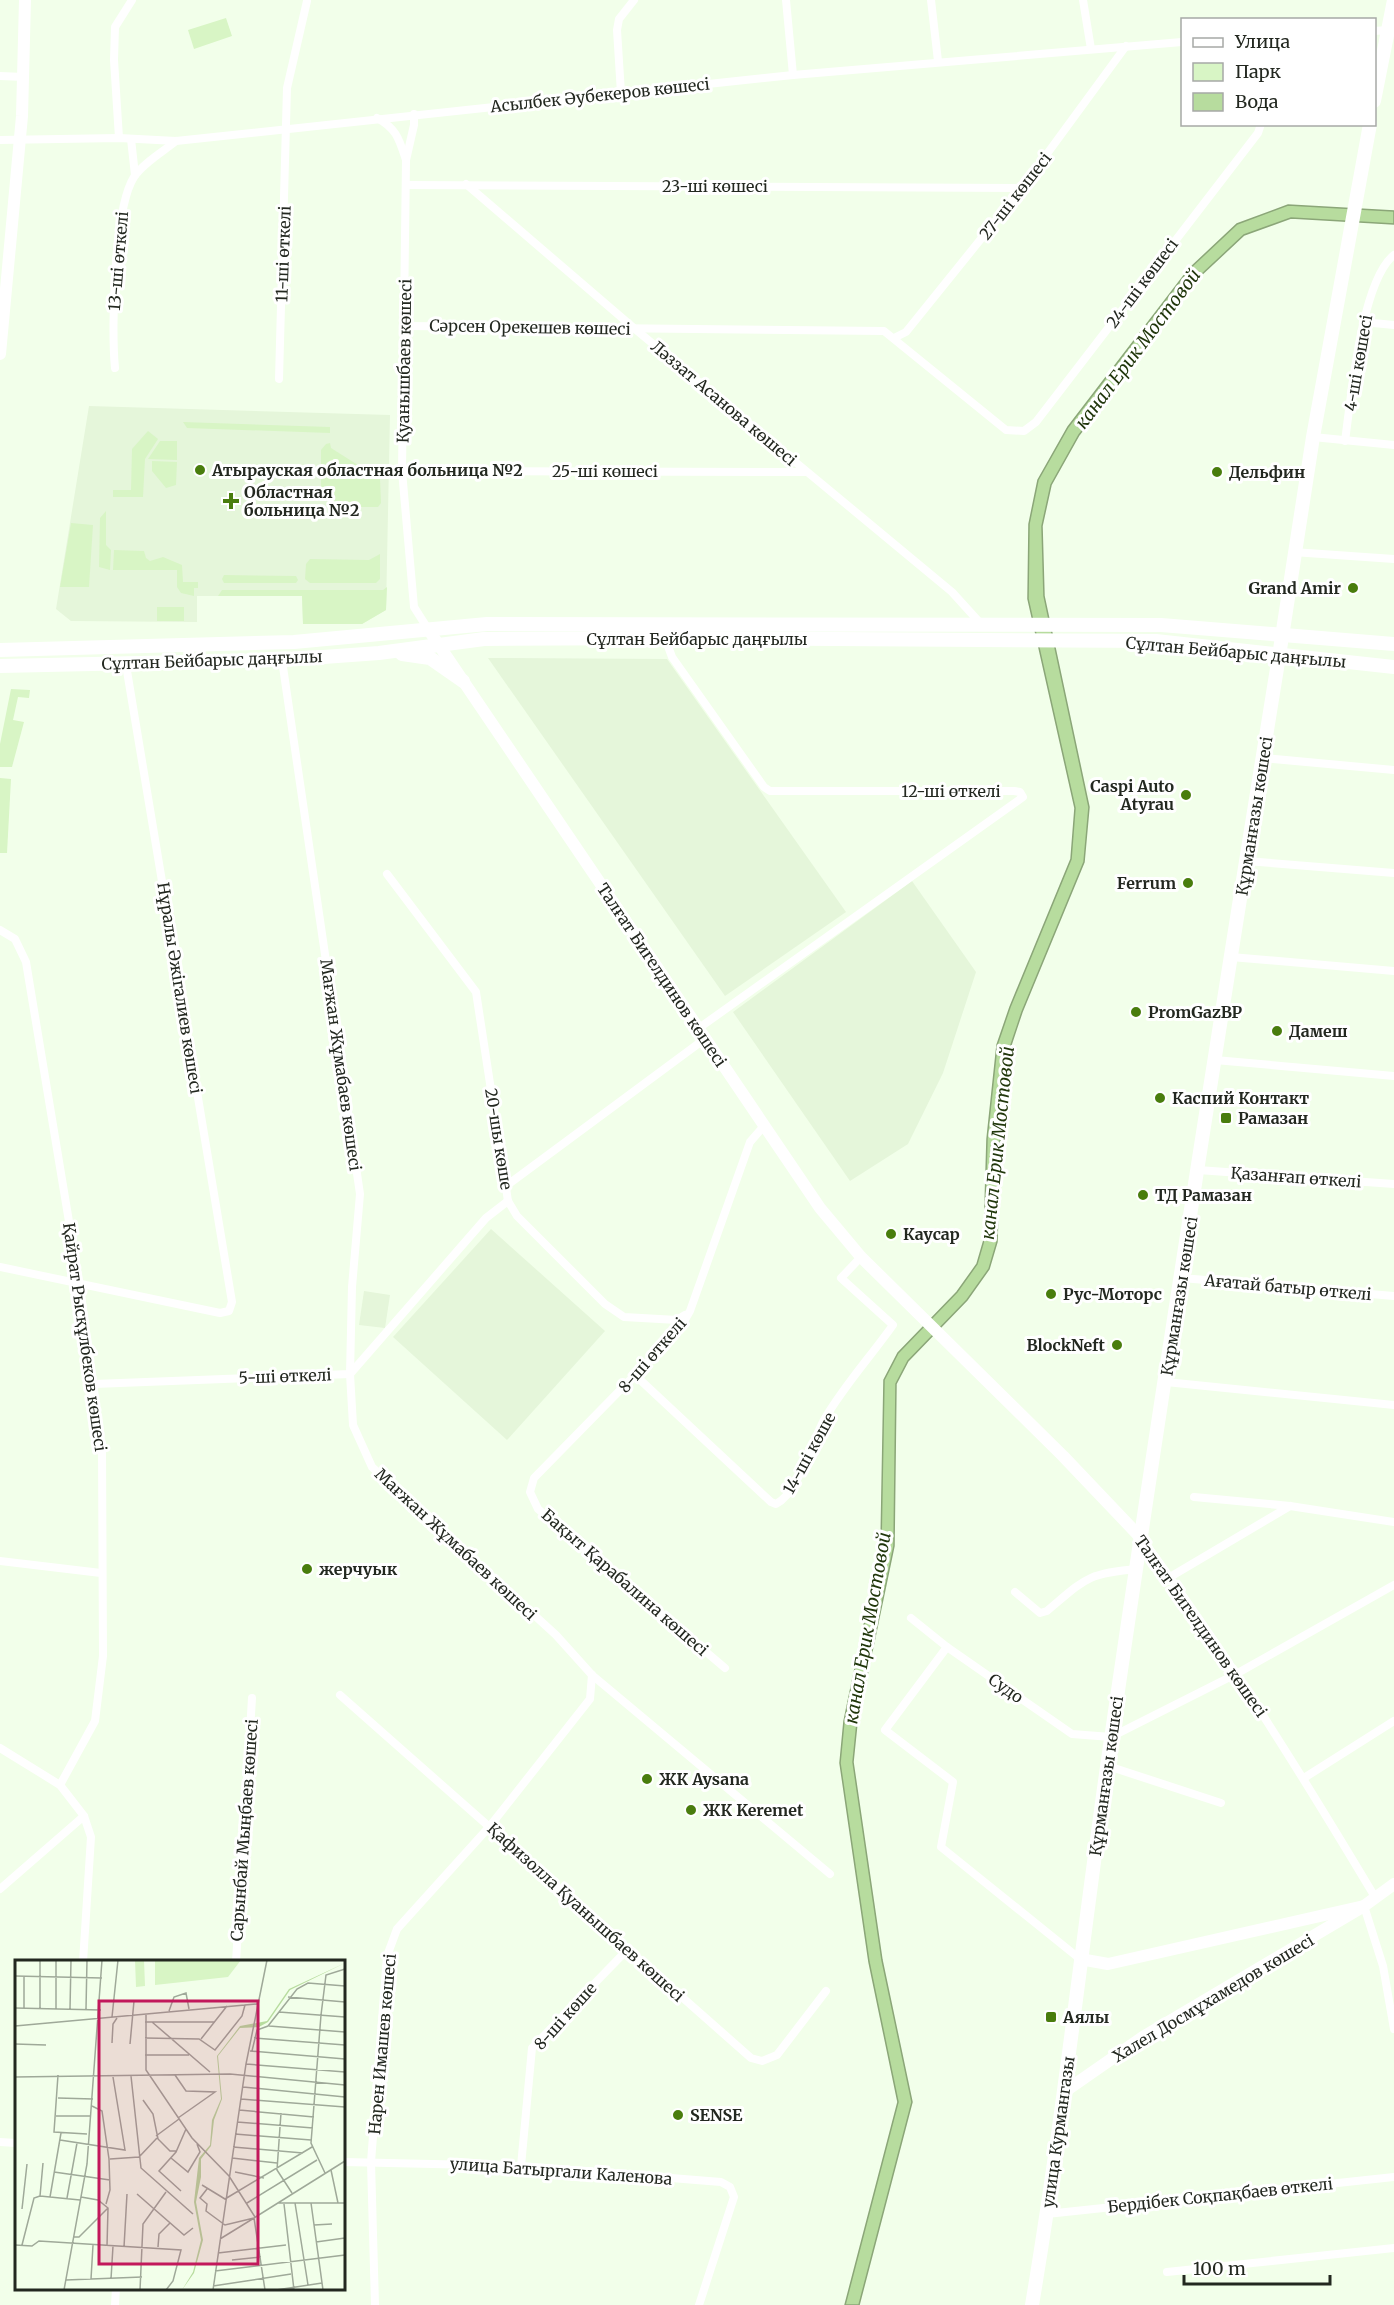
<svg xmlns="http://www.w3.org/2000/svg" width="1394" height="2305" viewBox="0 0 1394 2305" font-family="Merriweather,serif">
  <style>
    .built { fill: #e5f6da }
    .green { fill: #d8f5c5 }
    .water { fill: #b7dc9e; stroke: #8ba678; stroke-width: 1.5 }
    .lines { fill: none; stroke-linecap: round; stroke-linejoin: round }
    .street { stroke: #fff; stroke-width: 8 }
    .secondary { stroke: #fff; stroke-width: 12 }
    .primary { stroke: #fff; stroke-width: 14 }
    .poi-dot { fill: #497d0d; stroke: #fff; stroke-width: 2 }
    .labels { text-anchor: middle; stroke-width: 6; stroke-linejoin: round; paint-order: stroke }
    .street-label { font-size: 16px; fill: #232820; stroke: #fff }
    .poi-label { font-size: 16px; font-weight: bold; fill: #232820; stroke: #fff; text-anchor: start }
    .water-label { font-size: 18px; font-style: italic; fill: #21370c; stroke: #fff }
    .inset-road { fill: none; stroke: #9fa999; stroke-width: 1.5 }
    .view { fill: #c2185b; fill-opacity: 0.15; stroke: #c2185b; stroke-width: 3 }
    .inset-edge { fill: none; stroke: #232820; stroke-width: 3 }
  </style>
  <rect width="100%" height="100%" fill="#f2ffea"/>
  <g class="built">
    <polygon points="89,406 390,415 386,610 362,624 303,624 302,596 197,596 197,622 71,621 56,609"/>
    <polygon points="488,658 667,659 846,912 725,996"/>
    <polygon points="912,881 976,972 943,1073 908,1144 850,1181 733,1012"/>
    <polygon points="491,1229 605,1331 507,1440 393,1337"/>
    <polygon points="364,1291 390,1295 385,1328 359,1325"/>
  </g>
  <g class="green">
    <polygon points="226,18 232,36 194,49 188,30"/>
    <polygon points="183,422 330,427 330,433 187,428"/>
    <polygon points="148,431 158,439 145,459 143,497 113,497 113,490 131,490 132,449"/>
    <polygon points="160,441 177,441 177,460 148,459"/>
    <polygon points="330,443 331,448 380,479 381,503 378,507 332,507 330,500 321,492 321,450 326,444"/>
    <polygon points="152,461 177,462 176,485 166,488 152,471"/>
    <polygon points="106,511 106,545 111,550 110,570 99,567 100,518"/>
    <polygon points="71,523 93,525 89,587 60,587"/>
    <polygon points="114,550 144,551 146,558 150,561 163,557 182,565 183,582 198,582 198,588 194,588 194,596 181,593 177,587 177,570 113,570"/>
    <polygon points="380,554 380,579 376,583 310,583 305,579 306,564 310,559 369,560"/>
    <polygon points="224,575 296,576 298,580 296,583 224,583 222,579"/>
    <polygon points="387,587 386,610 362,624 303,624 302,596 218,596 222,590 383,590"/>
    <rect x="157" y="607" width="27" height="14"/>
    <polygon points="11,689 30,690 29,698 18,697 13,720 24,722 12,767 0,767 0,744"/>
    <polygon points="0,778 11,779 7,853 0,853"/>
  </g>
  <polygon class="water" points="1288,205 1394,211 1394,224 1291,218 1244,235 1199,277 1079,435 1051,485 1042,526 1044,596 1089,807 1084,862 1022,1012 1010,1048 1000,1140 997,1242 989,1269 967,1300 908,1361 896,1384 894,1546 857,1723 853,1762 882,1960 912,2102 859,2305 845,2305 898,2102 869,1962 840,1763 844,1721 881,1544 884,1380 898,1353 957,1292 977,1264 984,1240 987,1139 997,1045 1010,1007 1071,859 1075,808 1028,599 1029,524 1038,480 1068,427 1189,269 1237,224"/>
  <g class="lines">
    <g class="street">
      <polyline points="786,0 793,75"/>
      <polyline points="931,0 938,61"/>
      <polyline points="1083,0 1091,49"/>
      <polyline points="1374,31 1388,30"/>
      <polyline points="0,76 24,77"/>
      <polyline points="621,93 617,30 619,19 634,0"/>
      <polyline points="414,114 414,125 406,160 402,471 414,607 428,629"/>
      <path d="M377 118C397 129 399 139 406 160"/>
      <polyline points="119,138 114,60 115,27 132,0"/>
      <polyline points="131,139 135,175"/>
      <polyline points="0,140 119,138 176,141 793,75 1182,42"/>
      <polyline points="466,184 635,329 952,592 981,624"/>
      <polyline points="407,185 1022,188"/>
      <polyline points="1363,322 1394,325"/>
      <polyline points="405,326 884,331 1006,430 1024,431 1036,422 1258,133 1261,124"/>
      <polyline points="894,338 906,332 1022,188 1126,46"/>
      <path d="M115 368C111 329 114 208 134 177 143 163 164 151 176 141"/>
      <polyline points="279,379 287,88 307,1"/>
      <polyline points="1313,437 1394,445"/>
      <path d="M1345 441C1351 399 1361 281 1394 255"/>
      <polyline points="402,471 806,472"/>
      <polyline points="1293,552 1394,559"/>
      <polyline points="665,638 672,657 764,787 770,791 1014,791 1020,792 1023,797 699,1028"/>
      <polyline points="282,660 360,1194 352,1287 350,1374 353,1425 372,1467 556,1635 592,1675 830,1874"/>
      <polyline points="1263,758 1394,770"/>
      <polyline points="1246,861 1394,873"/>
      <polyline points="387,874 476,992 508,1201 517,1216 605,1304 624,1317 677,1320 685,1315"/>
      <polyline points="0,930 15,939 26,962 79,1282 102,1448 103,1656 95,1721 60,1785"/>
      <polyline points="1231,957 1394,971"/>
      <polyline points="1215,1060 1394,1076"/>
      <polyline points="1198,1170 1394,1184"/>
      <polyline points="506,1186 706,1038"/>
      <polyline points="0,1267 220,1313 229,1311 232,1302 126,665"/>
      <polyline points="1182,1278 1394,1296"/>
      <path d="M636 1376 771 1502 776 1504C798 1493 812 1442 824 1420 843 1387 871 1356 893 1325L841 1278 861 1257"/>
      <polyline points="1166,1382 1394,1405"/>
      <polyline points="94,1384 350,1374 486,1218 508,1201"/>
      <polyline points="1194,1497 1290,1506 1394,1522"/>
      <path d="M1142 1539C1227 1654 1302 1775 1375 1897"/>
      <polyline points="0,1561 101,1573"/>
      <polyline points="1170,1577 1290,1506"/>
      <path d="M1015 1592 1040 1613 1047 1611C1085 1579 1087 1573 1138 1569"/>
      <polyline points="911,1618 947,1647 1072,1734 1111,1737 1236,1674 1394,1585"/>
      <polyline points="947,1647 885,1730 953,1782 941,1847 1080,1959"/>
      <polyline points="725,1668 538,1509 530,1492 534,1478 679,1330 690,1311 750,1142 764,1126"/>
      <polyline points="340,1695 751,2058 762,2061 777,2055 826,1991"/>
      <polyline points="0,1748 60,1785 84,1816 91,1837 83,1962"/>
      <polyline points="1108,1766 1221,1803"/>
      <polyline points="1304,1778 1394,1721"/>
      <polyline points="0,1889 84,1816"/>
      <polyline points="1364,1906 1383,1966 1394,2029"/>
      <polyline points="236,1962 252,1698"/>
      <polyline points="0,2142 16,2143"/>
      <polyline points="344,2162 521,2166 721,2182 730,2187 734,2197 699,2305"/>
      <polyline points="521,2166 532,2048 627,1950"/>
      <polyline points="1047,2214 1394,2177"/>
      <polyline points="1167,2272 1394,2248"/>
      <polyline points="115,2305 116,2288"/>
      <polyline points="375,2305 371,2162 387,1956 397,1929 490,1826 590,1699 592,1675"/>
    </g>
    <g class="secondary">
      <polyline points="0,354 22,116 25,0"/>
      <polyline points="428,629 820,1208 861,1257 1063,1456 1142,1539"/>
      <polyline points="1080,1959 1108,1964 1364,1906 1394,1884"/>
      <polyline points="1064,2092 1143,2037 1364,1906"/>
    </g>
    <g class="primary">
      <polyline points="1374,101 1394,0"/>
      <polyline points="0,650 294,642 487,624 1161,625 1394,644"/>
      <polyline points="402,654 430,658 463,681"/>
      <polyline points="0,666 282,660 379,653 484,639 665,638 1156,641 1394,667"/>
      <path d="M1032 2305C1064 2115 1084 1923 1112 1732 1164 1373 1221 1015 1279 656L1313 437 1370 124"/>
    </g>
  </g>
  <g class="poi-dot">
    <circle cx="200" cy="470" r="6"/>
    <circle cx="1217" cy="472" r="6"/>
    <path d="M228 492h6v6h6v6h-6v6h-6v-6h-6v-6h6z"/>
    <circle cx="1353" cy="588" r="6"/>
    <circle cx="1186" cy="795" r="6"/>
    <circle cx="1188" cy="883" r="6"/>
    <circle cx="1136" cy="1012" r="6"/>
    <circle cx="1277" cy="1031" r="6"/>
    <circle cx="1160" cy="1098" r="6"/>
    <rect x="1220" y="1112" width="12" height="12" rx="3"/>
    <circle cx="1143" cy="1195" r="6"/>
    <circle cx="891" cy="1234" r="6"/>
    <circle cx="1051" cy="1294" r="6"/>
    <circle cx="1117" cy="1345" r="6"/>
    <circle cx="307" cy="1569" r="6"/>
    <circle cx="647" cy="1779" r="6"/>
    <circle cx="691" cy="1810" r="6"/>
    <rect x="1045" y="2011" width="12" height="12" rx="3"/>
    <circle cx="678" cy="2115" r="6"/>
  </g>
  <g class="labels">
    <g class="street-label">
      <text transform="translate(600 95) rotate(-6)" y="6">Асылбек Әубекеров көшесі</text>
      <text x="715" y="192">23-ші көшесі</text>
      <text transform="translate(1015 196) rotate(-52)" y="6">27-ші көшесі</text>
      <text transform="translate(283 254) rotate(-88)" y="6">11-ші өткелі</text>
      <text transform="translate(118 261) rotate(-85)" y="6">13-ші өткелі</text>
      <text transform="translate(1142 283) rotate(-53)" y="6">24-ші көшесі</text>
      <text transform="translate(530 327) rotate(1)" y="6">Сәрсен Орекешев көшесі</text>
      <text transform="translate(404 361) rotate(-89)" y="6">Қуанышбаев көшесі</text>
      <text transform="translate(1358 363) rotate(-80)" y="6">4-ші көшесі</text>
      <text transform="translate(724 403) rotate(40)" y="6">Ләззат Асанова көшесі</text>
      <text x="605" y="477">25-ші көшесі</text>
      <text x="697" y="645">Сұлтан Бейбарыс даңғылы</text>
      <text transform="translate(1236 652) rotate(5)" y="6">Сұлтан Бейбарыс даңғылы</text>
      <text transform="translate(212 660) rotate(-2)" y="6">Сұлтан Бейбарыс даңғылы</text>
      <text x="951" y="797">12-ші өткелі</text>
      <text transform="translate(1254 816) rotate(-81)" y="6">Құрманғазы көшесі</text>
      <text transform="translate(662 975) rotate(56)" y="6">Талғат Бигелдинов көшесі</text>
      <text transform="translate(180 988) rotate(81)" y="6">Нұралы Әжiгалиев көшесi</text>
      <text transform="translate(341 1065) rotate(82)" y="6">Мағжан Жұмабаев көшесі</text>
      <text transform="translate(499 1139) rotate(81)" y="6">20-шы көше</text>
      <text transform="translate(1296 1177) rotate(4)" y="6">Қазанғап өткелі</text>
      <text transform="translate(1288 1287) rotate(5)" y="6">Ағатай батыр өткелі</text>
      <text transform="translate(1179 1296) rotate(-81)" y="6">Құрманғазы көшесі</text>
      <text transform="translate(85 1337) rotate(82)" y="6">Қайрат Рысқұлбеков көшесі</text>
      <text transform="translate(652 1355) rotate(-49)" y="6">8-ші өткелі</text>
      <text transform="translate(285 1376) rotate(-2)" y="6">5-ші өткелі</text>
      <text transform="translate(809 1453) rotate(-61)" y="6">14-ші көше</text>
      <text transform="translate(456 1544) rotate(43)" y="6">Мағжан Жұмабаев көшесі</text>
      <text transform="translate(625 1582) rotate(41)" y="6">Бақыт Қарабалина көшесі</text>
      <text transform="translate(1201 1626) rotate(55)" y="6">Талғат Бигелдинов көшесі</text>
      <text transform="translate(1006 1688) rotate(35)" y="6">Судо</text>
      <text transform="translate(1106 1776) rotate(-82)" y="6">Құрманғазы көшесі</text>
      <text transform="translate(244 1830) rotate(-86)" y="6">Сарынбай Мыңбаев көшесі</text>
      <text transform="translate(586 1912) rotate(42)" y="6">Қафизолла Қуанышбаев көшесi</text>
      <text transform="translate(1213 1998) rotate(-31)" y="6">Халел Досмұхамедов көшесі</text>
      <text transform="translate(565 2016) rotate(-48)" y="6">8-шi көше</text>
      <text transform="translate(382 2044) rotate(-85)" y="6">Нарен Имашев көшесi</text>
      <text transform="translate(1058 2132) rotate(-82)" y="6">улица Курмангазы</text>
      <text transform="translate(561 2171) rotate(4)" y="6">улица Батыргали Каленова</text>
      <text transform="translate(1220 2195) rotate(-6)" y="6">Бердібек Соқпақбаев өткелі</text>
    </g>
    <g class="poi-label">
      <text x="212" y="476">Атырауская областная больница №2</text>
      <text x="1229" y="478">Дельфин</text>
      <text x="244" y="498">Областная<tspan x="244" dy="18">больница №2</tspan></text>
      <text x="1341" y="594" text-anchor="end">Grand Amir</text>
      <text x="1174" y="792" text-anchor="end">Caspi Auto<tspan x="1174" dy="18">Atyrau</tspan></text>
      <text x="1176" y="889" text-anchor="end">Ferrum</text>
      <text x="1148" y="1018">PromGazBP</text>
      <text x="1289" y="1037">Дамеш</text>
      <text x="1172" y="1104">Каспий Контакт</text>
      <text x="1238" y="1124">Рамазан</text>
      <text x="1155" y="1201">ТД Рамазан</text>
      <text x="903" y="1240">Каусар</text>
      <text x="1063" y="1300">Рус-Моторс</text>
      <text x="1105" y="1351" text-anchor="end">BlockNeft</text>
      <text x="319" y="1575">жерчуык</text>
      <text x="659" y="1785">ЖК Aysana</text>
      <text x="703" y="1816">ЖК Keremet</text>
      <text x="1063" y="2023">Аялы</text>
      <text x="690" y="2121">SENSE</text>
    </g>
    <g class="water-label">
      <text transform="translate(1138 349) rotate(-53)" y="6">канал Ерик Мостовой</text>
      <text transform="translate(998 1143) rotate(-84)" y="6">канал Ерик Мостовой</text>
      <text transform="translate(868 1628) rotate(-80)" y="6">канал Ерик Мостовой</text>
    </g>
  </g>
  <g transform="translate(15 1960)">
    <rect width="330" height="330" fill="#f2ffea"/>
    <path d="M120 0H129L130 26 121 27ZM140 0H226L213 17 140 25Z" fill="#d8f5c5"/>
    <path d="M330 3 275 30 253 62 244 67 225 68 203 96 207 139 199 160 196 186 186 199V217L181 242 188 280 179 313 167 330 178 312 186 280 179 242 184 198 195 185 197 160 206 139 202 96 225 66 252 61 274 29Z" fill="#b7dc9e"/>
    <path class="inset-road" d="M0 16 87 18M273 37 330 42M0 48 86 50M9 48V17M25 49V0M41 49V0M55 49 56 0M71 49 72 0M154 51 159 37 171 33 174 49M264 52 330 57M131 54V110L177 178 214 216 240 257M97 57 103 0M130 62H200M137 62 195 112M0 66 230 45M254 66 330 72M130 78 184 79 200 90 227 56 230 45 242 44M239 78 330 85M186 79 212 46M97 83 98 64 102 58M0 84 31 85M115 84 119 41M235 91 330 99M237 91 242 70 253 66 282 29 293 23 330 26M130 95H174M231 104 330 112M43 115 39 172 72 174M160 115 171 131 200 132 163 158M116 116 126 208 178 254M0 117 215 114 330 125M228 127 330 137M43 138 78 139M226 139 330 147M128 140 138 154 143 179 155 191H162M77 146 87 151 94 199 95 230 91 244M224 150 299 157M266 153 262 210 277 233M41 156H75M222 162 298 168M220 174 296 180M141 176 164 159M45 180 110 190 98 117M218 187 288 193M156 198 173 212 185 192 182 184M217 198 262 203M95 199 124 197 142 178M316 210 323 243M39 212 95 220M220 212 249 218M310 213 296 183 306 55 311 15 330 9M187 225 210 239 297 187M192 229 185 238 192 244 191 251 210 265 239 258 330 201M166 231 144 211 161 192 171 169M122 234 169 275 178 268M25 236 65 240M25 236 28 203M35 237 46 173M66 237 83 240 93 248 92 286M52 238 62 183M232 243 302 200M263 243H330M280 243 293 325M296 243 308 330M269 244 279 330M7 249 12 204M299 265 317 264M59 277H64L93 248M205 279 239 258 250 330M301 282 330 278M0 285 17 286 24 281 166 290 158 321 151 330M7 285 19 238 25 236M109 287 112 234M143 287 144 274 155 263M203 293 271 285M217 300 246 297M200 311 330 295M76 319 78 285M96 319 98 286M51 320 127 317M198 326 276 314M49 330 72 204 87 0M125 330 128 264 151 232M198 330 231 104 252 0M261 330 307 323"/>
    <path class="view" d="M84 41H243V304H84Z"/>
    <rect width="330" height="330" class="inset-edge"/>
  </g>
  <rect x="1181" y="18" width="195" height="108" fill="#ffffff" stroke="#a7a9a6" stroke-width="1.5"/>
  <rect x="1193" y="38" width="30" height="9" fill="#ffffff" stroke="#a7a9a6" stroke-width="1.5"/>
  <text x="1235" y="48" font-size="18" fill="#232820">Улица</text>
  <rect x="1193" y="63" width="30" height="18" fill="#d8f5c5" stroke="#a7a9a6" stroke-width="1.5"/>
  <text x="1235" y="78" font-size="18" fill="#232820">Парк</text>
  <rect x="1193" y="93" width="30" height="18" fill="#b7dc9e" stroke="#a7a9a6" stroke-width="1.5"/>
  <text x="1235" y="108" font-size="18" fill="#232820">Вода</text>
  <path d="M1184 2275v9h146v-9" fill="none" stroke="#232820" stroke-width="3"/>
  <text x="1193" y="2275" font-size="18" fill="#232820" stroke="#ffffff" stroke-width="4.5" paint-order="stroke">100 m</text>
</svg>
